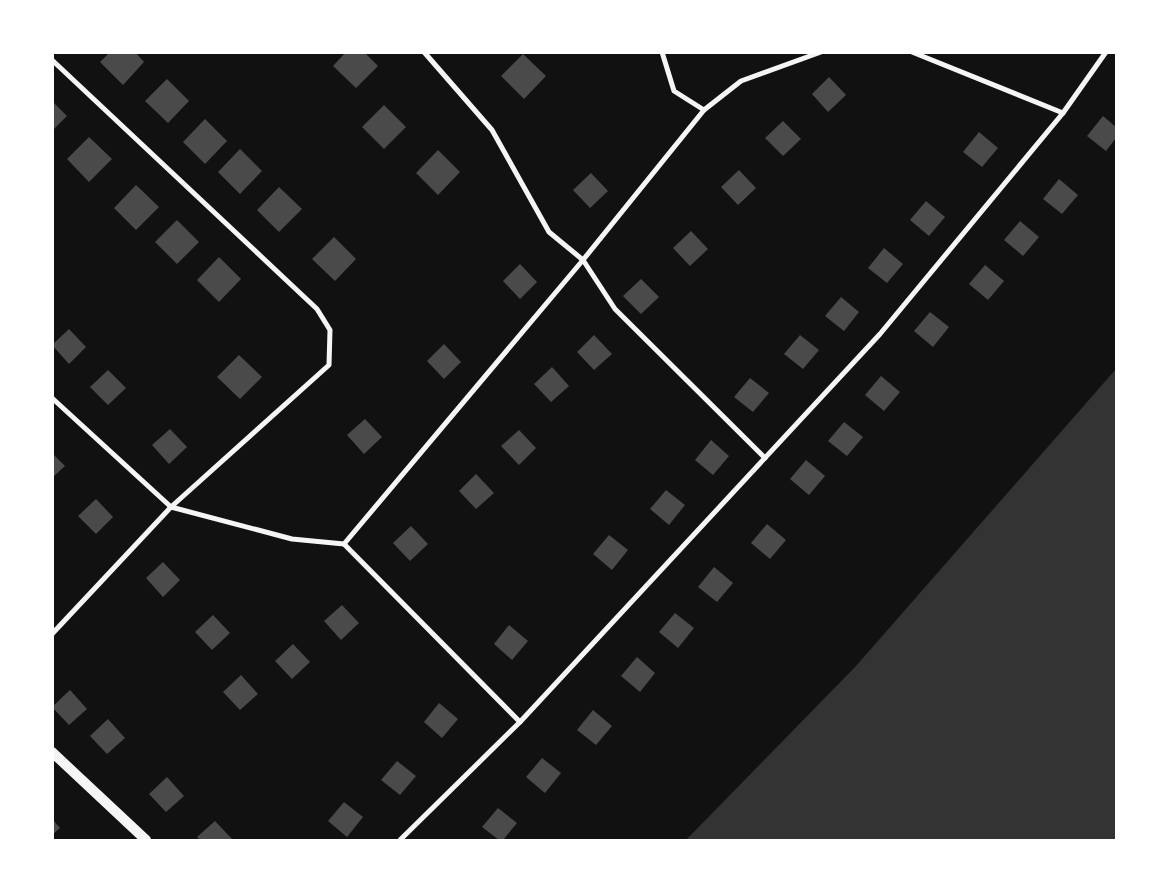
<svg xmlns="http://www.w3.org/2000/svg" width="1169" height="893" viewBox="0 0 1169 893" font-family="'Source Sans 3',sans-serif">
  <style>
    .water { fill: #333 }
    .building { fill: #4a4a4a }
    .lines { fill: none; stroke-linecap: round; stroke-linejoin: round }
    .minor { stroke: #f5f5f5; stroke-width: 5 }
    .secondary { stroke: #f5f5f5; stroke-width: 10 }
  </style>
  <rect width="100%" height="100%" fill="#111"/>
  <polygon class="water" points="1116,369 1116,840 686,840 856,666"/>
  <g class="building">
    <polygon points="110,52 135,52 144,62 123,85 100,62"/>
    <polygon points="346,52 364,52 378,66 356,88 333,66"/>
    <polygon points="523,54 546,76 524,99 501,76"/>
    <polygon points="829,77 846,95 828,112 812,94"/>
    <polygon points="167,79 189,101 168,123 145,101"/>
    <polygon points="52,101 67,116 52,131"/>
    <polygon points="384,105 406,127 384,149 362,127"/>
    <polygon points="1103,116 1116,127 1116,138 1106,151 1087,136"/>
    <polygon points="205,119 227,141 205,164 183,142"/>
    <polygon points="783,121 801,139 783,156 765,138"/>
    <polygon points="979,132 998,148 982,167 963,152"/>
    <polygon points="89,137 112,159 89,182 67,159"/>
    <polygon points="240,149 262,171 240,194 218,172"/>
    <polygon points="438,150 460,172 438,195 416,173"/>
    <polygon points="739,170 756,188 738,205 721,187"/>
    <polygon points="591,173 608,191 590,208 573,190"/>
    <polygon points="1059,179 1078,195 1062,214 1043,199"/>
    <polygon points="136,185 159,207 136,230 114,208"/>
    <polygon points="279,187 302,209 279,232 257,210"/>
    <polygon points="926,201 945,217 929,236 910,220"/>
    <polygon points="177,220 199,242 177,264 155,242"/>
    <polygon points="1020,221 1039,237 1023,256 1004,240"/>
    <polygon points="691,231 708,249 690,266 673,248"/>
    <polygon points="334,237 356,259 335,281 312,259"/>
    <polygon points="884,248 903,264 887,283 868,268"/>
    <polygon points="219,257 241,279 219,302 197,280"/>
    <polygon points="520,264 537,282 520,299 503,281"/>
    <polygon points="985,265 1004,281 988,300 969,284"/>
    <polygon points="641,279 659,297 641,314 623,296"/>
    <polygon points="841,297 859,312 844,331 825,316"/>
    <polygon points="930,312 949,327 933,347 914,331"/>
    <polygon points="69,329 86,347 69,364 52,345"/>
    <polygon points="594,335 612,354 594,370 577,352"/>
    <polygon points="800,335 819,350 803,369 784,354"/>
    <polygon points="444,344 461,362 444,379 427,361"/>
    <polygon points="239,355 262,377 240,399 217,377"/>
    <polygon points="552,367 569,386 551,402 534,384"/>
    <polygon points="108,370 126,388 108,405 90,387"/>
    <polygon points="881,376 900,392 884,411 865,395"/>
    <polygon points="750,378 769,393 753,412 734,397"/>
    <polygon points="365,419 382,437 364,454 347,435"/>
    <polygon points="844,422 863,437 847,456 828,441"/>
    <polygon points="170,429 187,447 169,464 152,445"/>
    <polygon points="519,430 536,448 519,465 501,446"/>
    <polygon points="711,440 729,456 713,475 695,460"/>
    <polygon points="52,453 65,466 52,478"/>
    <polygon points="806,460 825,476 809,495 790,479"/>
    <polygon points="476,474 494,493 476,509 459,491"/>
    <polygon points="666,490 685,505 669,525 650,509"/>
    <polygon points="96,499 113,517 96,534 78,516"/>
    <polygon points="767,524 786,540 770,559 751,543"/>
    <polygon points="411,526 428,544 410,561 393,543"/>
    <polygon points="609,535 628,550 612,570 593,554"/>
    <polygon points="163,562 180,580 163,597 146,578"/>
    <polygon points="714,567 733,583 717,602 698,587"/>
    <polygon points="342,605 359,623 341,640 324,621"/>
    <polygon points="675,613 694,628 678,648 659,632"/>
    <polygon points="213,615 230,633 212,650 195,632"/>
    <polygon points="509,625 528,641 512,660 494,644"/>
    <polygon points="293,644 310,662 292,679 275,661"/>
    <polygon points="637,657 655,673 640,692 621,676"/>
    <polygon points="241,675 258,694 240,710 223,692"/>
    <polygon points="70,690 87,709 69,725 52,707"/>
    <polygon points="439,703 458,719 442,738 424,722"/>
    <polygon points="593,710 612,726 596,745 577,730"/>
    <polygon points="108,719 125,738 107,754 90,736"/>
    <polygon points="542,758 561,773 545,793 526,777"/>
    <polygon points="397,761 416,776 400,795 381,780"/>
    <polygon points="167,777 184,796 166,812 149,794"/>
    <polygon points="344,802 363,817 347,837 328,821"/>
    <polygon points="498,808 517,823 503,840 499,840 482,827"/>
    <polygon points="52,819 60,828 52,835"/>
    <polygon points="215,821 232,839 230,840 200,840 197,837"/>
  </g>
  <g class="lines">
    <g class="minor">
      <polyline points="424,52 492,130 549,232 583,260 615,309 765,458"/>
      <polyline points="662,52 674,91 704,110"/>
      <polyline points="912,52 1063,113"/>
      <polyline points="52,60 317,309 330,330 329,365 171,507 52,398"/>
      <polyline points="344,544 520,722"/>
      <polyline points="52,634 171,507 292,539 344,544 583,260 704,110 741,81 821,52"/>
      <polyline points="400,840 520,722 880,334 1063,113 1106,52"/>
    </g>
    <polyline class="secondary" points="52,752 146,840"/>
  </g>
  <rect width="1169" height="893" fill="none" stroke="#ffffff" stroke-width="108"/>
</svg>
